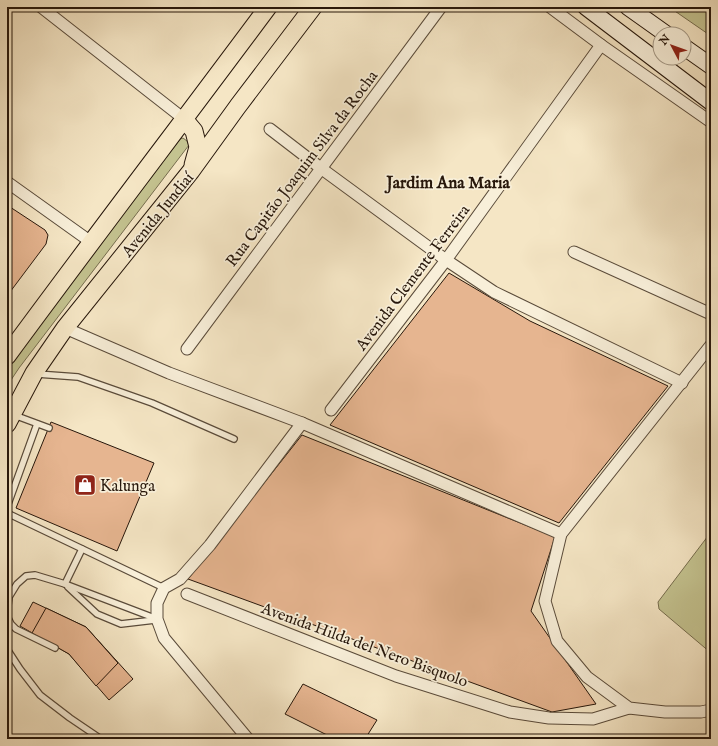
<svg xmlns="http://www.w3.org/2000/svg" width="718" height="746" viewBox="0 0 718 746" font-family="'IM FELL English',serif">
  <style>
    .green { fill: #c4c390; stroke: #766d4e }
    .building { fill: #e6b590; stroke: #27170b }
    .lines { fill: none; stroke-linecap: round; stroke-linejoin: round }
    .lane-casing { stroke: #5a4b3a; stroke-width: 8 }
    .street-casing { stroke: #5a4b3a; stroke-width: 13 }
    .secondary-casing { stroke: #27170b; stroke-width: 18 }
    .primary-casing { stroke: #27170b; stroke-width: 19 }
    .lane { stroke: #f8efd9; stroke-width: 5.5 }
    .street { stroke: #f8efd9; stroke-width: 11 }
    .secondary { stroke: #f8efd9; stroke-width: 16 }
    .primary { stroke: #f5e6c5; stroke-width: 17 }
    .labels { text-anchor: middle; stroke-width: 3.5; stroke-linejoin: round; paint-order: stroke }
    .street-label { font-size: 16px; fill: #27170b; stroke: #f8efd9 }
    .poi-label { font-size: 16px; fill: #27170b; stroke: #f8efd9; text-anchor: start }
    .neighbourhood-label { font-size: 17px; font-weight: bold; fill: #27170b; stroke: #f8efd9 }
  </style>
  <rect width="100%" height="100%" fill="#f5e6c5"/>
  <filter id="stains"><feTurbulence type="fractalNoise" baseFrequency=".005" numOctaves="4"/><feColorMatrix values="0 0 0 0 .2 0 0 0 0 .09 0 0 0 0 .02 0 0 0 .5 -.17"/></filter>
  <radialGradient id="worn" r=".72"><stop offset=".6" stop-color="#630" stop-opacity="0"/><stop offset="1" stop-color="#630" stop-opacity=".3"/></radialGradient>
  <g class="green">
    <polygon points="669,7 711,7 711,36"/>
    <polygon points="183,138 187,141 189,145 19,368 7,386 7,368 180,139"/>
    <polygon points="711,532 711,653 659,609 658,602"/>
  </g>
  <g class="building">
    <polygon points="7,205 45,230 48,235 46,244 10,292 7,290"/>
    <polygon points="449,273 530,321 668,386 559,523 330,425"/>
    <polygon points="51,422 154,463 117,551 16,508"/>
    <polygon points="302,435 555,537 531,611 596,704 552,712 188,579"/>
    <polygon points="33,602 86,627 133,679 109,700 69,654 20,626"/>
    <polygon points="46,608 86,627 118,663 96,686 69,654 32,633"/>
    <polygon points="303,684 377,720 365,739 335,739 285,714"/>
  </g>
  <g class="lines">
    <g class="lane-casing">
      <g id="lane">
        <polyline points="37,374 78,377 118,391 152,403 234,439"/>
        <polyline points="14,415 49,428"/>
        <polyline points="7,507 37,424"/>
        <polyline points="7,513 164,588"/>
        <polyline points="65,584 82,549"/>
        <polyline points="68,587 97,614 121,624 155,620"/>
        <polyline points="7,613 9,597 17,584 26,576 35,575 65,584 157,619"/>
        <polyline points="7,616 11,624 16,629 55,648"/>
        <polyline points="7,649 20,669 40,695 70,718 101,739"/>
      </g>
    </g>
    <g class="street-casing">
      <g id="street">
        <polyline points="41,7 184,119"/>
        <polyline points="550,7 601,45 711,122"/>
        <polyline points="270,129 322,169 446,260 494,292 682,383"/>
        <polyline points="7,182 91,242"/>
        <polyline points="574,252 711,314"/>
        <polyline points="65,328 169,373 302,423 561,534"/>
        <polyline points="711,345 561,534 545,601 557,641 587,677 629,708 665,712 701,712 711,710"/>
        <polyline points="187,349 441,7"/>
        <polyline points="331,410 446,260 601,45"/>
        <polyline points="187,594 396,676 510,712 549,718 593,719 629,708"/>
        <polyline points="248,739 164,638 157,619 157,603 164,588 180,579 210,545 302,423"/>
      </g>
    </g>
    <g class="secondary-casing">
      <g id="secondary">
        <polyline points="586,7 711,102"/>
        <polyline points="628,7 666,34"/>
        <polyline points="684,47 711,66"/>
      </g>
    </g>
    <g class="primary-casing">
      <g id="primary">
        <polyline points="184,119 194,131 198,147 193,165"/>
        <path d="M7 356C93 239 181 124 268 7"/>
        <polyline points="7,424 34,373 65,328 191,171 238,106 313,7"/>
      </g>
    </g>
    <use href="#lane" class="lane"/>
    <use href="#street" class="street"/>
    <use href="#secondary" class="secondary"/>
    <use href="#primary" class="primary"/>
  </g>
  <defs>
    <g id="shop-square" transform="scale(1.15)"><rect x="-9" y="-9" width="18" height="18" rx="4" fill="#8f2418" stroke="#f8efd9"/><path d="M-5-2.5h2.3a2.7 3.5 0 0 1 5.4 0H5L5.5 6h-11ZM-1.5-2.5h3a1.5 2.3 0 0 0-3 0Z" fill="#fff"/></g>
  </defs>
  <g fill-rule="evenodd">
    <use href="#shop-square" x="85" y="485"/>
  </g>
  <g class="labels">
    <g class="street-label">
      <text transform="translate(301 168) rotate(-53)" y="6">Rua Capitão Joaquim Silva da Rocha</text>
      <text transform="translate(157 214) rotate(-51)" y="6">Avenida Jundiaí</text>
      <text transform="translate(412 277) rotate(-53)" y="6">Avenida Clemente Ferreira</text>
      <text transform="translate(365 644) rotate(20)" y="6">Avenida Hilda del Nero Bisquolo</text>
    </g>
    <g class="poi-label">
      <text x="100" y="491">Kalunga</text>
    </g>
    <g class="neighbourhood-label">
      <text x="448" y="188">Jardim Ana Maria</text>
    </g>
  </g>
  <rect width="718" height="746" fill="none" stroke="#f5e6c5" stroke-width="24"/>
  <rect x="8" y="8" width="702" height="730" fill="none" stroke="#27170b" stroke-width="2"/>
  <rect x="12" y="12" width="694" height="722" fill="none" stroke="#27170b"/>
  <g transform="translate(672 46) rotate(311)"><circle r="19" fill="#f8efd9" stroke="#a49987"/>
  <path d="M0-3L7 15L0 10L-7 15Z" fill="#8f2418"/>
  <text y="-6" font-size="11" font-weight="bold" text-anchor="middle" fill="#27170b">N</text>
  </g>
  <rect width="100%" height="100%" filter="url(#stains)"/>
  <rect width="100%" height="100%" fill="url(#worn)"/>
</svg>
